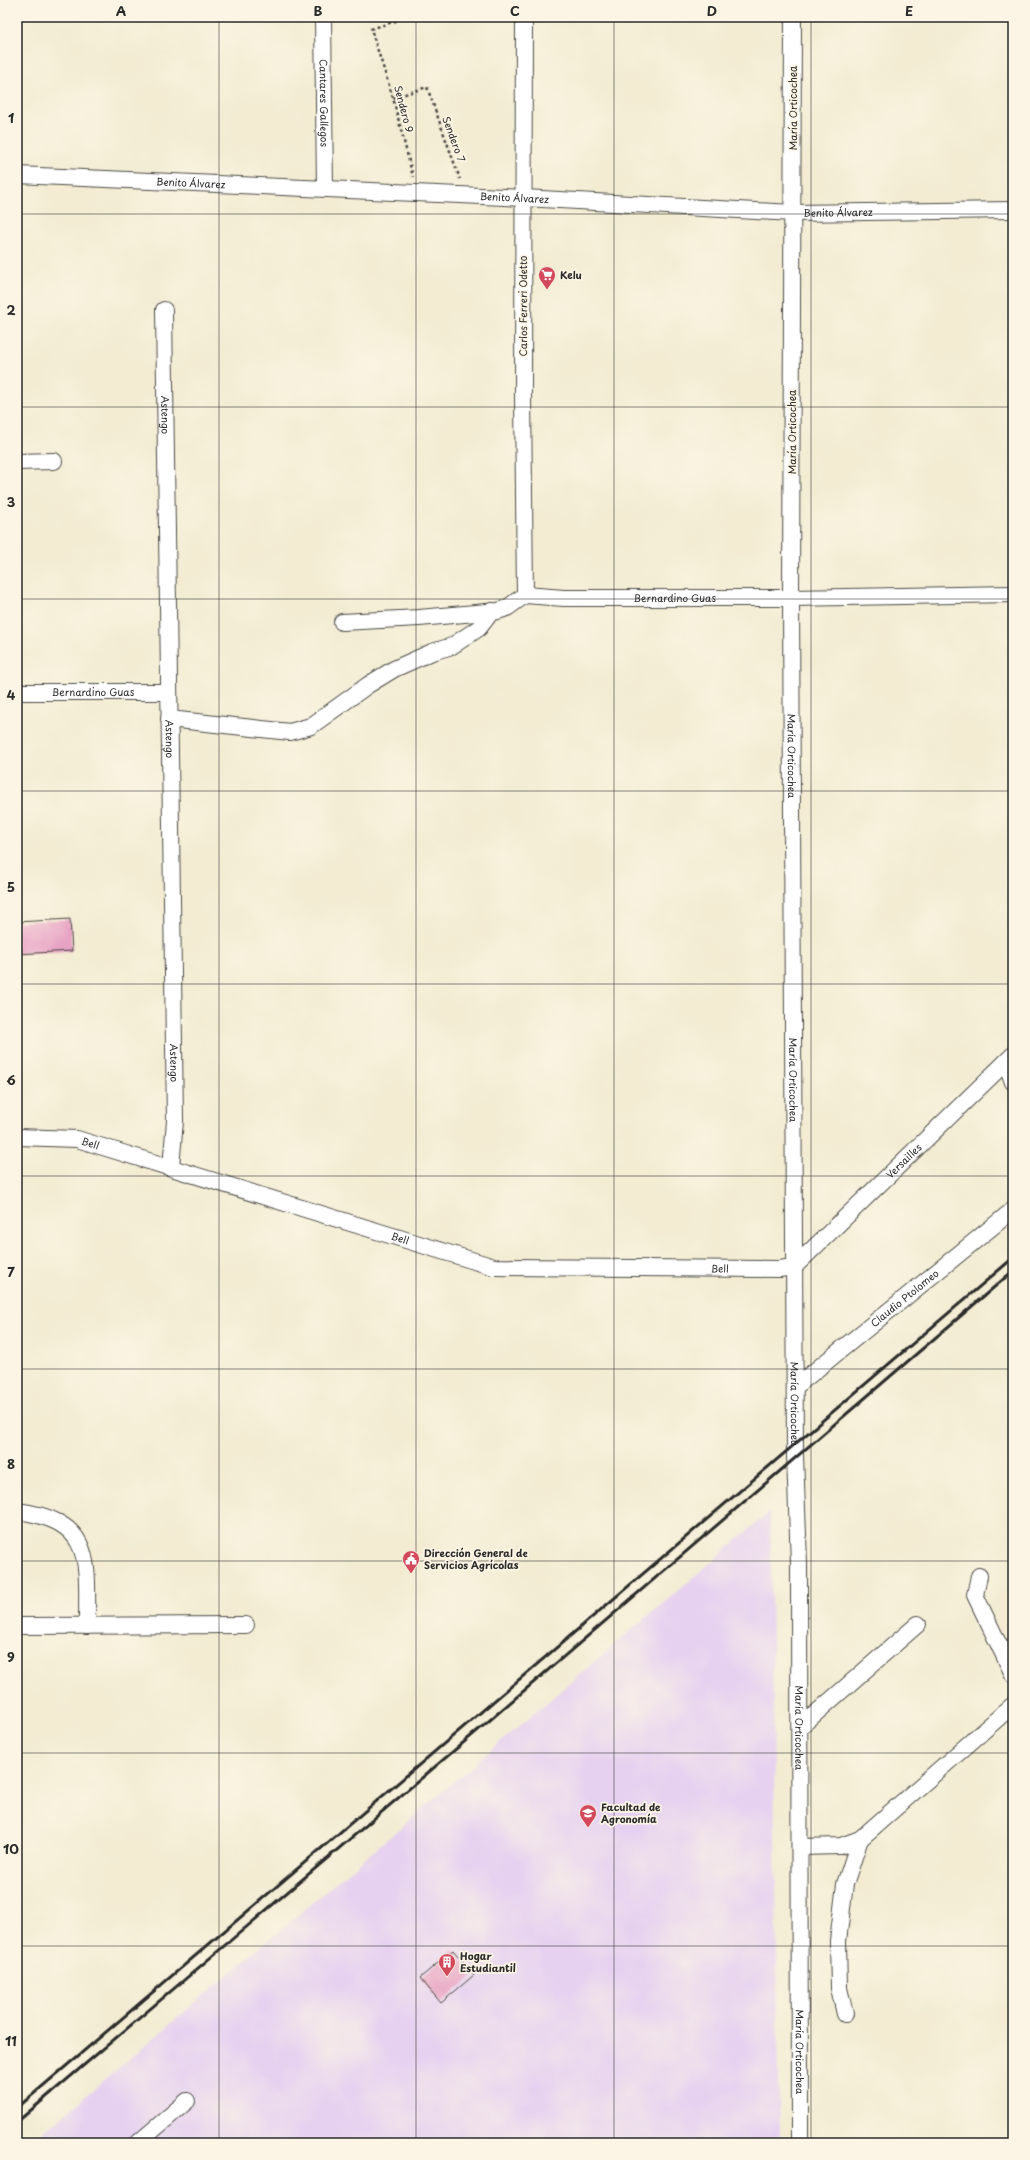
<svg xmlns="http://www.w3.org/2000/svg" width="1030" height="2160" viewBox="0 0 1030 2160" font-family="'Playpen Sans',sans-serif">
  <style>
    .built { fill: #e6d2f0 }
    .building { fill: #e69ec2 }
    .lines { fill: none; stroke-linecap: round; stroke-linejoin: round }
    .minor-casing { stroke: #494844; stroke-width: 18 }
    .path { stroke: #494844; stroke-width: 2.5; stroke-dasharray: 3 3; stroke-linecap: butt }
    .minor { stroke: #fff; stroke-width: 16 }
    .rail { stroke: #2b2b2b; stroke-width: 3 }
    .grid { fill: none; stroke: #2b2b2b; stroke-width: 1; stroke-opacity: 0.55 }
    .labels { text-anchor: middle; stroke-width: 3.5; stroke-linejoin: round; paint-order: stroke }
    .street-label { font-size: 10px; fill: #2b2b2b; stroke: #fcf5e5 }
    .poi-label { font-size: 10px; font-weight: bold; fill: #2b2b2b; stroke: #fcf5e5; text-anchor: start }
    .neatline { fill: none; stroke: #2b2b2b; stroke-width: 1.5 }
    .grid-label { font-size: 13px; text-anchor: middle; font-weight: bold; fill: #2b2b2b }
  </style>
  <rect width="100%" height="100%" fill="#fcf5e5"/>
  <filter id="ink" filterUnits="userSpaceOnUse"><feTurbulence type="fractalNoise" baseFrequency=".025" numOctaves="2"/><feDisplacementMap in="SourceGraphic" scale="8" xChannelSelector="R" yChannelSelector="G"/><feConvolveMatrix kernelMatrix="1 2 1 2 8 2 1 2 1" color-interpolation-filters="sRGB"/></filter>
  <filter id="wash" filterUnits="userSpaceOnUse"><feTurbulence type="fractalNoise" baseFrequency=".012" numOctaves="4" result="noise"/><feDisplacementMap in="SourceGraphic" scale="16" xChannelSelector="R" yChannelSelector="G"/><feGaussianBlur stdDeviation="0.9" result="paint"/><feColorMatrix in="noise" values="0 0 0 0 0 0 0 0 0 0 0 0 0 0 0 0 0 1.4 0 .05"/><feComposite in="paint" operator="in"/></filter>
  <g filter="url(#wash)">
    <rect width="100%" height="100%" fill="#f3ecd3"/>
    <polygon class="built" points="770,1512 780,2143 31,2143"/>
    <g id="blocks">
      <g class="building">
        <polygon points="70,919 72,951 17,954 17,922"/>
        <polygon points="453,1950 474,1975 441,2003 420,1978"/>
      </g>
    </g>
  </g>
  <g filter="url(#ink)">
    <use href="#blocks" fill-opacity="0" stroke="#494844" stroke-width="1"/>
    <g class="lines">
      <g class="minor-casing">
        <g id="minor">
          <path id="s1" d="M323 17 325 189"/>
          <polyline points="524,17 523,394 525,595"/>
          <path id="s2" d="M793 17 791 598 795 1456 799 1563 800 2143"/>
          <path id="s3" d="M17 175 524 198 793 213 1013 210"/>
          <path id="s4" d="M164 310 175 1121 171 1167"/>
          <polyline points="17,462 54,461"/>
          <path id="s5" d="M342 622 419 618 498 611 507 608 525 595 564 598H791L1013 594"/>
          <path id="s6" d="M17 692H168"/>
          <polyline points="169,719 290,732 311,726 368,685 394,669 432,652 452,646 479,628 492,611"/>
          <polyline points="1006,1062 1013,1082"/>
          <path id="s7" d="M17 1137 77 1139 494 1267 779 1269 794 1267 1013 1055"/>
          <path id="s8" d="M795 1387 1013 1210"/>
          <path d="M17 1511C95 1521 87 1561 87 1626"/>
          <polyline points="979,1576 975,1595 1013,1674"/>
          <polyline points="17,1626 246,1625"/>
          <polyline points="800,1727 918,1624"/>
          <polyline points="800,1847 841,1846 860,1839 1013,1705"/>
          <polyline points="845,2014 839,1988 838,1941 845,1884 860,1839"/>
          <polyline points="138,2143 187,2101"/>
        </g>
      </g>
      <g class="path">
        <polyline points="408,17 371,29 393,98 413,177"/>
        <polyline points="393,98 427,87 460,179"/>
      </g>
      <use href="#minor" class="minor"/>
      <g class="rail">
        <polyline points="17,2108 1013,1258"/>
        <polyline points="17,2122 490,1720 1013,1271"/>
      </g>
    </g>
  </g>
  <path class="grid" d="M219 17V2143M416 17V2143M614 17V2143M811 17V2143M17 214H1013M17 407H1013M17 599H1013M17 791H1013M17 984H1013M17 1176H1013M17 1369H1013M17 1561H1013M17 1753H1013M17 1946H1013"/>
  <defs>
    <g id="supermarket-pin" transform="scale(0.9)"><path d="M0 17L-7.5 6A9.5 9.5 0 1 1 7.5 6Z" fill="#d1495b" stroke="#fcf5e5"/><path d="M-6-5.5h2.5l.6 2H6L4.5 2H-2.5L-4.4-4H-6ZM-1.5 3.2a1.3 1.3 0 1 0 .1 0ZM3 3.2a1.3 1.3 0 1 0 .1 0Z" fill="#fff"/></g>
    <g id="civic-pin" transform="scale(0.9)"><path d="M0 17L-7.5 6A9.5 9.5 0 1 1 7.5 6Z" fill="#d1495b" stroke="#fcf5e5"/><path d="M-.6-6.5H3V-4.5H.6V-3L4-1V1h2V6H-6V1h2V-1L-.6-3ZM-1.2 2.5V6h2.4V2.5Z" fill="#fff"/></g>
    <g id="university-pin" transform="scale(0.9)"><path d="M0 17L-7.5 6A9.5 9.5 0 1 1 7.5 6Z" fill="#d1495b" stroke="#fcf5e5"/><path d="M0-5L7-2L0 1L-7-2ZM-4 1L0 2.5L4 1V4Q0 6-4 4Z" fill="#fff"/></g>
    <g id="building-pin" transform="scale(0.9)"><path d="M0 17L-7.5 6A9.5 9.5 0 1 1 7.5 6Z" fill="#d1495b" stroke="#fcf5e5"/><path d="M-4-6H4V6H1V3H-1V6H-4ZM-2.5-4.3h1.7v1.8h-1.7ZM.8-4.3h1.7v1.8H.8ZM-2.5-1h1.7V.8h-1.7ZM.8-1h1.7V.8H.8Z" fill="#fff"/></g>
  </defs>
  <g fill-rule="evenodd">
    <use href="#supermarket-pin" x="547" y="275"/>
    <use href="#civic-pin" x="411" y="1559"/>
    <use href="#university-pin" x="588" y="1813"/>
    <use href="#building-pin" x="447" y="1962"/>
  </g>
  <g class="labels">
    <g class="street-label">
      <text dy="4" stroke="none"><textPath href="#s1" startOffset="86">Cantares Gallegos</textPath></text>
      <text transform="translate(793 108) rotate(-90)" y="4">María Orticochea</text>
      <text transform="translate(404 109) rotate(75)" y="4">Sendero 9</text>
      <text transform="translate(454 139) rotate(70)" y="4">Sendero 7</text>
      <text dy="4" stroke="none"><textPath href="#s3" startOffset="174">Benito Álvarez</textPath></text>
      <text dy="4" stroke="none"><textPath href="#s3" startOffset="498">Benito Álvarez</textPath></text>
      <text dy="4" stroke="none"><textPath href="#s3" startOffset="822">Benito Álvarez</textPath></text>
      <text transform="translate(523 306) rotate(-90)" y="4">Carlos Ferreri Odetto</text>
      <text dy="4" stroke="none"><textPath href="#s4" startOffset="105">Astengo</textPath></text>
      <text transform="translate(792 432) rotate(-90)" y="4">María Orticochea</text>
      <text dy="4" stroke="none"><textPath href="#s5" startOffset="338">Bernardino Guas</textPath></text>
      <text dy="4" stroke="none"><textPath href="#s6" startOffset="76">Bernardino Guas</textPath></text>
      <text dy="4" stroke="none"><textPath href="#s4" startOffset="429">Astengo</textPath></text>
      <text dy="4" stroke="none"><textPath href="#s2" startOffset="739">María Orticochea</textPath></text>
      <text dy="4" stroke="none"><textPath href="#s4" startOffset="753">Astengo</textPath></text>
      <text dy="4" stroke="none"><textPath href="#s2" startOffset="1063">María Orticochea</textPath></text>
      <text dy="4" stroke="none"><textPath href="#s7" startOffset="74">Bell</textPath></text>
      <text dy="4" stroke="none"><textPath href="#s7" startOffset="949">Versailles</textPath></text>
      <text dy="4" stroke="none"><textPath href="#s7" startOffset="398">Bell</textPath></text>
      <text dy="4" stroke="none"><textPath href="#s7" startOffset="722">Bell</textPath></text>
      <text dy="4" stroke="none"><textPath href="#s8" startOffset="141">Claudio Ptolomeo</textPath></text>
      <text dy="4" stroke="none"><textPath href="#s2" startOffset="1387">María Orticochea</textPath></text>
      <text dy="4" stroke="none"><textPath href="#s2" startOffset="1711">María Orticochea</textPath></text>
      <text dy="4" stroke="none"><textPath href="#s2" startOffset="2035">María Orticochea</textPath></text>
    </g>
    <g class="poi-label">
      <text x="560" y="279">Kelu</text>
      <text x="424" y="1557">Dirección General de<tspan x="424" dy="12">Servicios Agrícolas</tspan></text>
      <text x="601" y="1811">Facultad de<tspan x="601" dy="12">Agronomía</tspan></text>
      <text x="460" y="1960">Hogar<tspan x="460" dy="12">Estudiantil</tspan></text>
    </g>
  </g>
  <rect width="1030" height="2160" fill="none" stroke="#fcf5e5" stroke-width="44"/>
  <rect x="22" y="22" width="986" height="2116" class="neatline"/>
  <g class="grid-label">
    <text x="121" y="16">A</text>
    <text x="318" y="16">B</text>
    <text x="515" y="16">C</text>
    <text x="712" y="16">D</text>
    <text x="909" y="16">E</text>
    <text x="11" y="123">1</text>
    <text x="11" y="315">2</text>
    <text x="11" y="507">3</text>
    <text x="11" y="700">4</text>
    <text x="11" y="892">5</text>
    <text x="11" y="1085">6</text>
    <text x="11" y="1277">7</text>
    <text x="11" y="1469">8</text>
    <text x="11" y="1662">9</text>
    <text x="11" y="1854">10</text>
    <text x="11" y="2046">11</text>
  </g>
</svg>
